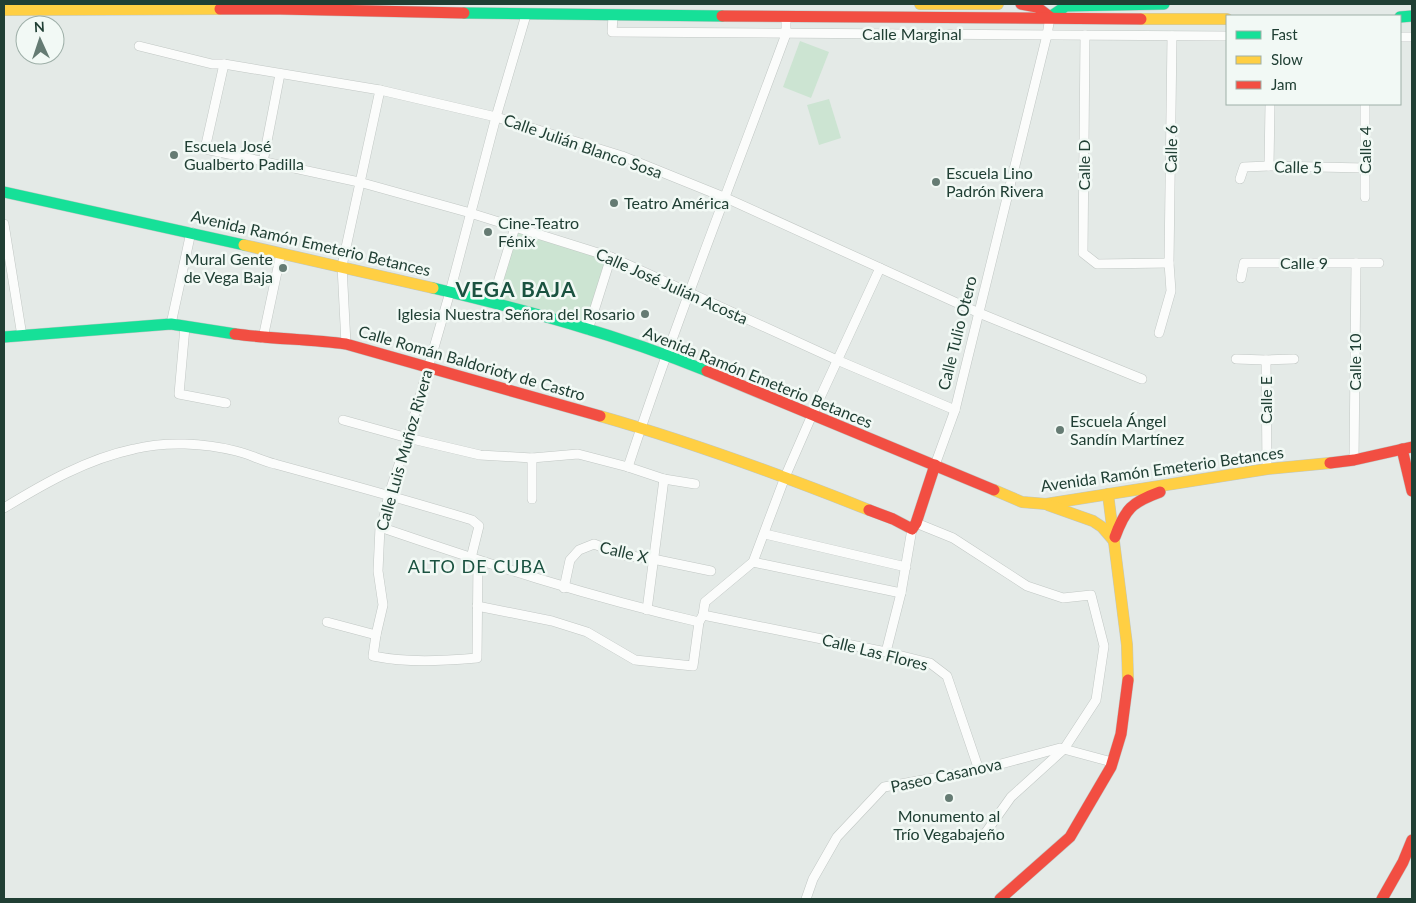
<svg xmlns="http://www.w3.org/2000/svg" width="1416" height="903" viewBox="0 0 1416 903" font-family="Lato,sans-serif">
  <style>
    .green { fill: #cce4d2 }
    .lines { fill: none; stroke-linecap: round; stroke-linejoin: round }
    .street-casing { stroke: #c1c7c4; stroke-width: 10 }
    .fast-casing { stroke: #bfc7c4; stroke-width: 12 }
    .slow-casing { stroke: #bfc7c4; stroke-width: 12 }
    .jam-casing { stroke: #bfc7c4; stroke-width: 12 }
    .street { stroke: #fbfcfb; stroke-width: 9 }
    .fast { stroke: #16e098; stroke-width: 11 }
    .slow { stroke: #ffcf43; stroke-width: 11 }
    .jam { stroke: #f24e42; stroke-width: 11 }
    .poi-dot { fill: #657b73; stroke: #f2f9f5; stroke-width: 2 }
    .labels { text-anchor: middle; stroke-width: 5; stroke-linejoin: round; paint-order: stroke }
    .street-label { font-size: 16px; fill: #203f34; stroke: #f2f9f5 }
    .poi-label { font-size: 16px; fill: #203f34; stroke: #f2f9f5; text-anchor: start }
    .neighbourhood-label { font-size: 18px; letter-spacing: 1px; fill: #1a5240; stroke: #f2f9f5 }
    .district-label { font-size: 21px; font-weight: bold; letter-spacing: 1px; fill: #1a5240; stroke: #f2f9f5 }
  </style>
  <rect width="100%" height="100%" fill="#e4eae7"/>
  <g class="green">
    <polygon points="800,41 829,52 811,98 783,87"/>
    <polygon points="829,99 841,138 819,145 807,105"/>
    <polygon points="517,232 607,260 586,328 496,300"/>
  </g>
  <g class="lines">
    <g class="street-casing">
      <g id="street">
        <polyline points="613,16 612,32 1227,36"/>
        <polyline points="1085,35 1083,253 1097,264 1169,263"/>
        <polyline points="1400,37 1412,37"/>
        <polyline points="139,46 212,64 224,64 380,90 496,117 622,156 726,198 979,313 1142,379"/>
        <polyline points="224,64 205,149 359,182 467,212 611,257 837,360 955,410"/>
        <polyline points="263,162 280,74"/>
        <polyline points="1269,166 1270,104"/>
        <polyline points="1240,179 1244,167 1269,166 1365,168"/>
        <polyline points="1365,197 1365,104"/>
        <polyline points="4,224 22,336"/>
        <polyline points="1241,278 1244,263 1379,263"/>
        <polyline points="492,302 515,227"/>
        <polyline points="171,324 191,232"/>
        <polyline points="185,327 179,394 226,403"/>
        <polyline points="588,330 611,257"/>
        <polyline points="1159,333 1171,291 1169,263 1172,36"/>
        <polyline points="263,338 281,253"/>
        <polyline points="346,344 342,266 380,90"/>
        <polyline points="1236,359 1266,360 1294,359"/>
        <polyline points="1266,360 1267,469"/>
        <polyline points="343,420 408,438 480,455 532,458 578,454 628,467 664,479 695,484"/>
        <polyline points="532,458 532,499"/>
        <polyline points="1354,460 1356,263"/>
        <polyline points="935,465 955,410 1047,35 1050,17"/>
        <path d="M628 467C676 321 733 178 786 34V17"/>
        <path d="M4 508C45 483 87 459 134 449 166 441 204 443 236 451 249 454 262 461 275 464 341 482 407 500 472 520L479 526 471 558"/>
        <polyline points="916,523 953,538 1027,586 1063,598 1091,595 1104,646 1096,700 1064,749 1011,797 984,835"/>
        <path d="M380 527C485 563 590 597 699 622"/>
        <polyline points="765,534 906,567"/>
        <path d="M478 561 477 658C441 661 408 663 373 656L376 635 383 605 378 571 380 527 384 517 389 494 408 438 450 292 496 117 526 15"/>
        <polyline points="753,562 901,593"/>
        <polyline points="564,588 570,560 579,550 594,544 623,555 653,559 711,571"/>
        <polyline points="477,606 552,621 587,632 635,660 693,666 699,622 703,615 705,602 753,562 785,477 812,415 880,268"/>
        <polyline points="647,610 664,479"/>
        <polyline points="703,615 886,652 930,663 947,676 979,770"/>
        <polyline points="327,622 376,635"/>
        <polyline points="886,652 901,593 912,529"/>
        <polyline points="806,899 813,879 837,837 884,787 979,770 1060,748 1112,762"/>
      </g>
    </g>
    <g class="fast-casing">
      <g id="fast">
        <polyline points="464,13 722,16"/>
        <polyline points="1050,17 1066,6 1164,4"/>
        <polyline points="1400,17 1412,16"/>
        <polyline points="4,192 244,245"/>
        <path d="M433 288C526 310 619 335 707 371"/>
        <polyline points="4,337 171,324 235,334"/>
      </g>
    </g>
    <g class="slow-casing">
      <g id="slow">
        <polyline points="920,4 998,4"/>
        <polyline points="4,10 220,9"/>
        <polyline points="1141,19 1227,19"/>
        <polyline points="244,245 433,288"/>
        <path d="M600 416C691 442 781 475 869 510"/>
        <polyline points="994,490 1022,502 1046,504 1267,469 1330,463"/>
        <polyline points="1108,494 1127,645 1128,680"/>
        <polyline points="1048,505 1093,521 1102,527 1114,541"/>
      </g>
    </g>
    <g class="jam-casing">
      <g id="jam">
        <polyline points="1021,4 1037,7 1050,17"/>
        <polyline points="220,9 280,9 464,13"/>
        <polyline points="722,16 1141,19"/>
        <path d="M235 334C272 339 309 339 346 344L600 416"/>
        <polyline points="707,371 994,490"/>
        <polyline points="1402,449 1412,491"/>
        <polyline points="1330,463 1354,460 1412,447"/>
        <polyline points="869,510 893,519 912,529 916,523 935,465"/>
        <path d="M1115 537C1125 509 1132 502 1160 492"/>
        <polyline points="1000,899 1070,837 1111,767 1121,734 1128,680"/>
        <polyline points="1382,899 1403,862 1412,840"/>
      </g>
    </g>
    <use href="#street" class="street"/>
    <use href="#fast" class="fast"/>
    <use href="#slow" class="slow"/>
    <use href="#jam" class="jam"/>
  </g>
  <g class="poi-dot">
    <circle cx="174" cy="155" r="5"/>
    <circle cx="936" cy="182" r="5"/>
    <circle cx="614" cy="203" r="5"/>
    <circle cx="488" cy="232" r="5"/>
    <circle cx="283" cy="268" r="5"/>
    <circle cx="645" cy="314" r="5"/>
    <circle cx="1060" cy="430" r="5"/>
    <circle cx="949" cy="798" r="5"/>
  </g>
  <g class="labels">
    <g class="street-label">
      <text x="912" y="40">Calle Marginal</text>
      <text transform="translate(583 146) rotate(19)" y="6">Calle Julián Blanco Sosa</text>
      <text transform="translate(1171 149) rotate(-89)" y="6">Calle 6</text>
      <text transform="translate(1365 150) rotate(-90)" y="6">Calle 4</text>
      <text transform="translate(1084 165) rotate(-90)" y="6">Calle D</text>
      <text transform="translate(1298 167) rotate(1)" y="6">Calle 5</text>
      <text transform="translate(311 243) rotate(13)" y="6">Avenida Ramón Emeterio Betances</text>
      <text x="1304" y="269">Calle 9</text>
      <text transform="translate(672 286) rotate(24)" y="6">Calle José Julián Acosta</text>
      <text transform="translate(957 333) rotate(-76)" y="6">Calle Tulio Otero</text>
      <text transform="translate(1355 362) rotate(-90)" y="6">Calle 10</text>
      <text transform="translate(472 363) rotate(16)" y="6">Calle Román Baldorioty de Castro</text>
      <text transform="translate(758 377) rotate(22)" y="6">Avenida Ramón Emeterio Betances</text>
      <text transform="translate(1266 400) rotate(-90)" y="6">Calle E</text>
      <text transform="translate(404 450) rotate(-74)" y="6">Calle Luis Muñoz Rivera</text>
      <text transform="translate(1162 469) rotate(-8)" y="6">Avenida Ramón Emeterio Betances</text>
      <text transform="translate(624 552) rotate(13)" y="6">Calle X</text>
      <text transform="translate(875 652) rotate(14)" y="6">Calle Las Flores</text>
      <text transform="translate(946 775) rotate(-12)" y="6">Paseo Casanova</text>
    </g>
    <g class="poi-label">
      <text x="184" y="152">Escuela José<tspan x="184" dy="18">Gualberto Padilla</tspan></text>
      <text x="946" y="179">Escuela Lino<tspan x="946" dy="18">Padrón Rivera</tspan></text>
      <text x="624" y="209">Teatro América</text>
      <text x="498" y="229">Cine-Teatro<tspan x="498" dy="18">Fénix</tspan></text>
      <text x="273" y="265" text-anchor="end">Mural Gente<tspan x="273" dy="18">de Vega Baja</tspan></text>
      <text x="635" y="320" text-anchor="end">Iglesia Nuestra Señora del Rosario</text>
      <text x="1070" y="427">Escuela Ángel<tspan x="1070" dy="18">Sandín Martínez</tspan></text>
      <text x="949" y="822" text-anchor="middle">Monumento al<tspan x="949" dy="18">Trío Vegabajeño</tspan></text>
    </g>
    <g class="neighbourhood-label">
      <text x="477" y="573">ALTO DE CUBA</text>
    </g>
    <g class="district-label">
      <text x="516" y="297">VEGA BAJA</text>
    </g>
  </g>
  <rect width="1416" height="903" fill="none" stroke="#203f34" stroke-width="10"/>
  <rect x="1226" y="15" width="175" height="90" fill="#f2f9f5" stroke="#9eafa8"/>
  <rect x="1236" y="31" width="25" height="8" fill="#16e098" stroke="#9eafa8"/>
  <text x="1271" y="40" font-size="15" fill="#203f34">Fast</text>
  <rect x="1236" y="56" width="25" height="8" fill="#ffcf43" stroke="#9eafa8"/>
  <text x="1271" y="65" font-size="15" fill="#203f34">Slow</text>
  <rect x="1236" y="81" width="25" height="8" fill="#f24e42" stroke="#9eafa8"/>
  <text x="1271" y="90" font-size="15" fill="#203f34">Jam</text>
  <g transform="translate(40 40) rotate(357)"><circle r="24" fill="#f2f9f5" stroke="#9eafa8"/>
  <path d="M0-4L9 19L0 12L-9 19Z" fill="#657b73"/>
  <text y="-8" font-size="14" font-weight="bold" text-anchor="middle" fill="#203f34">N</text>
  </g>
</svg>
